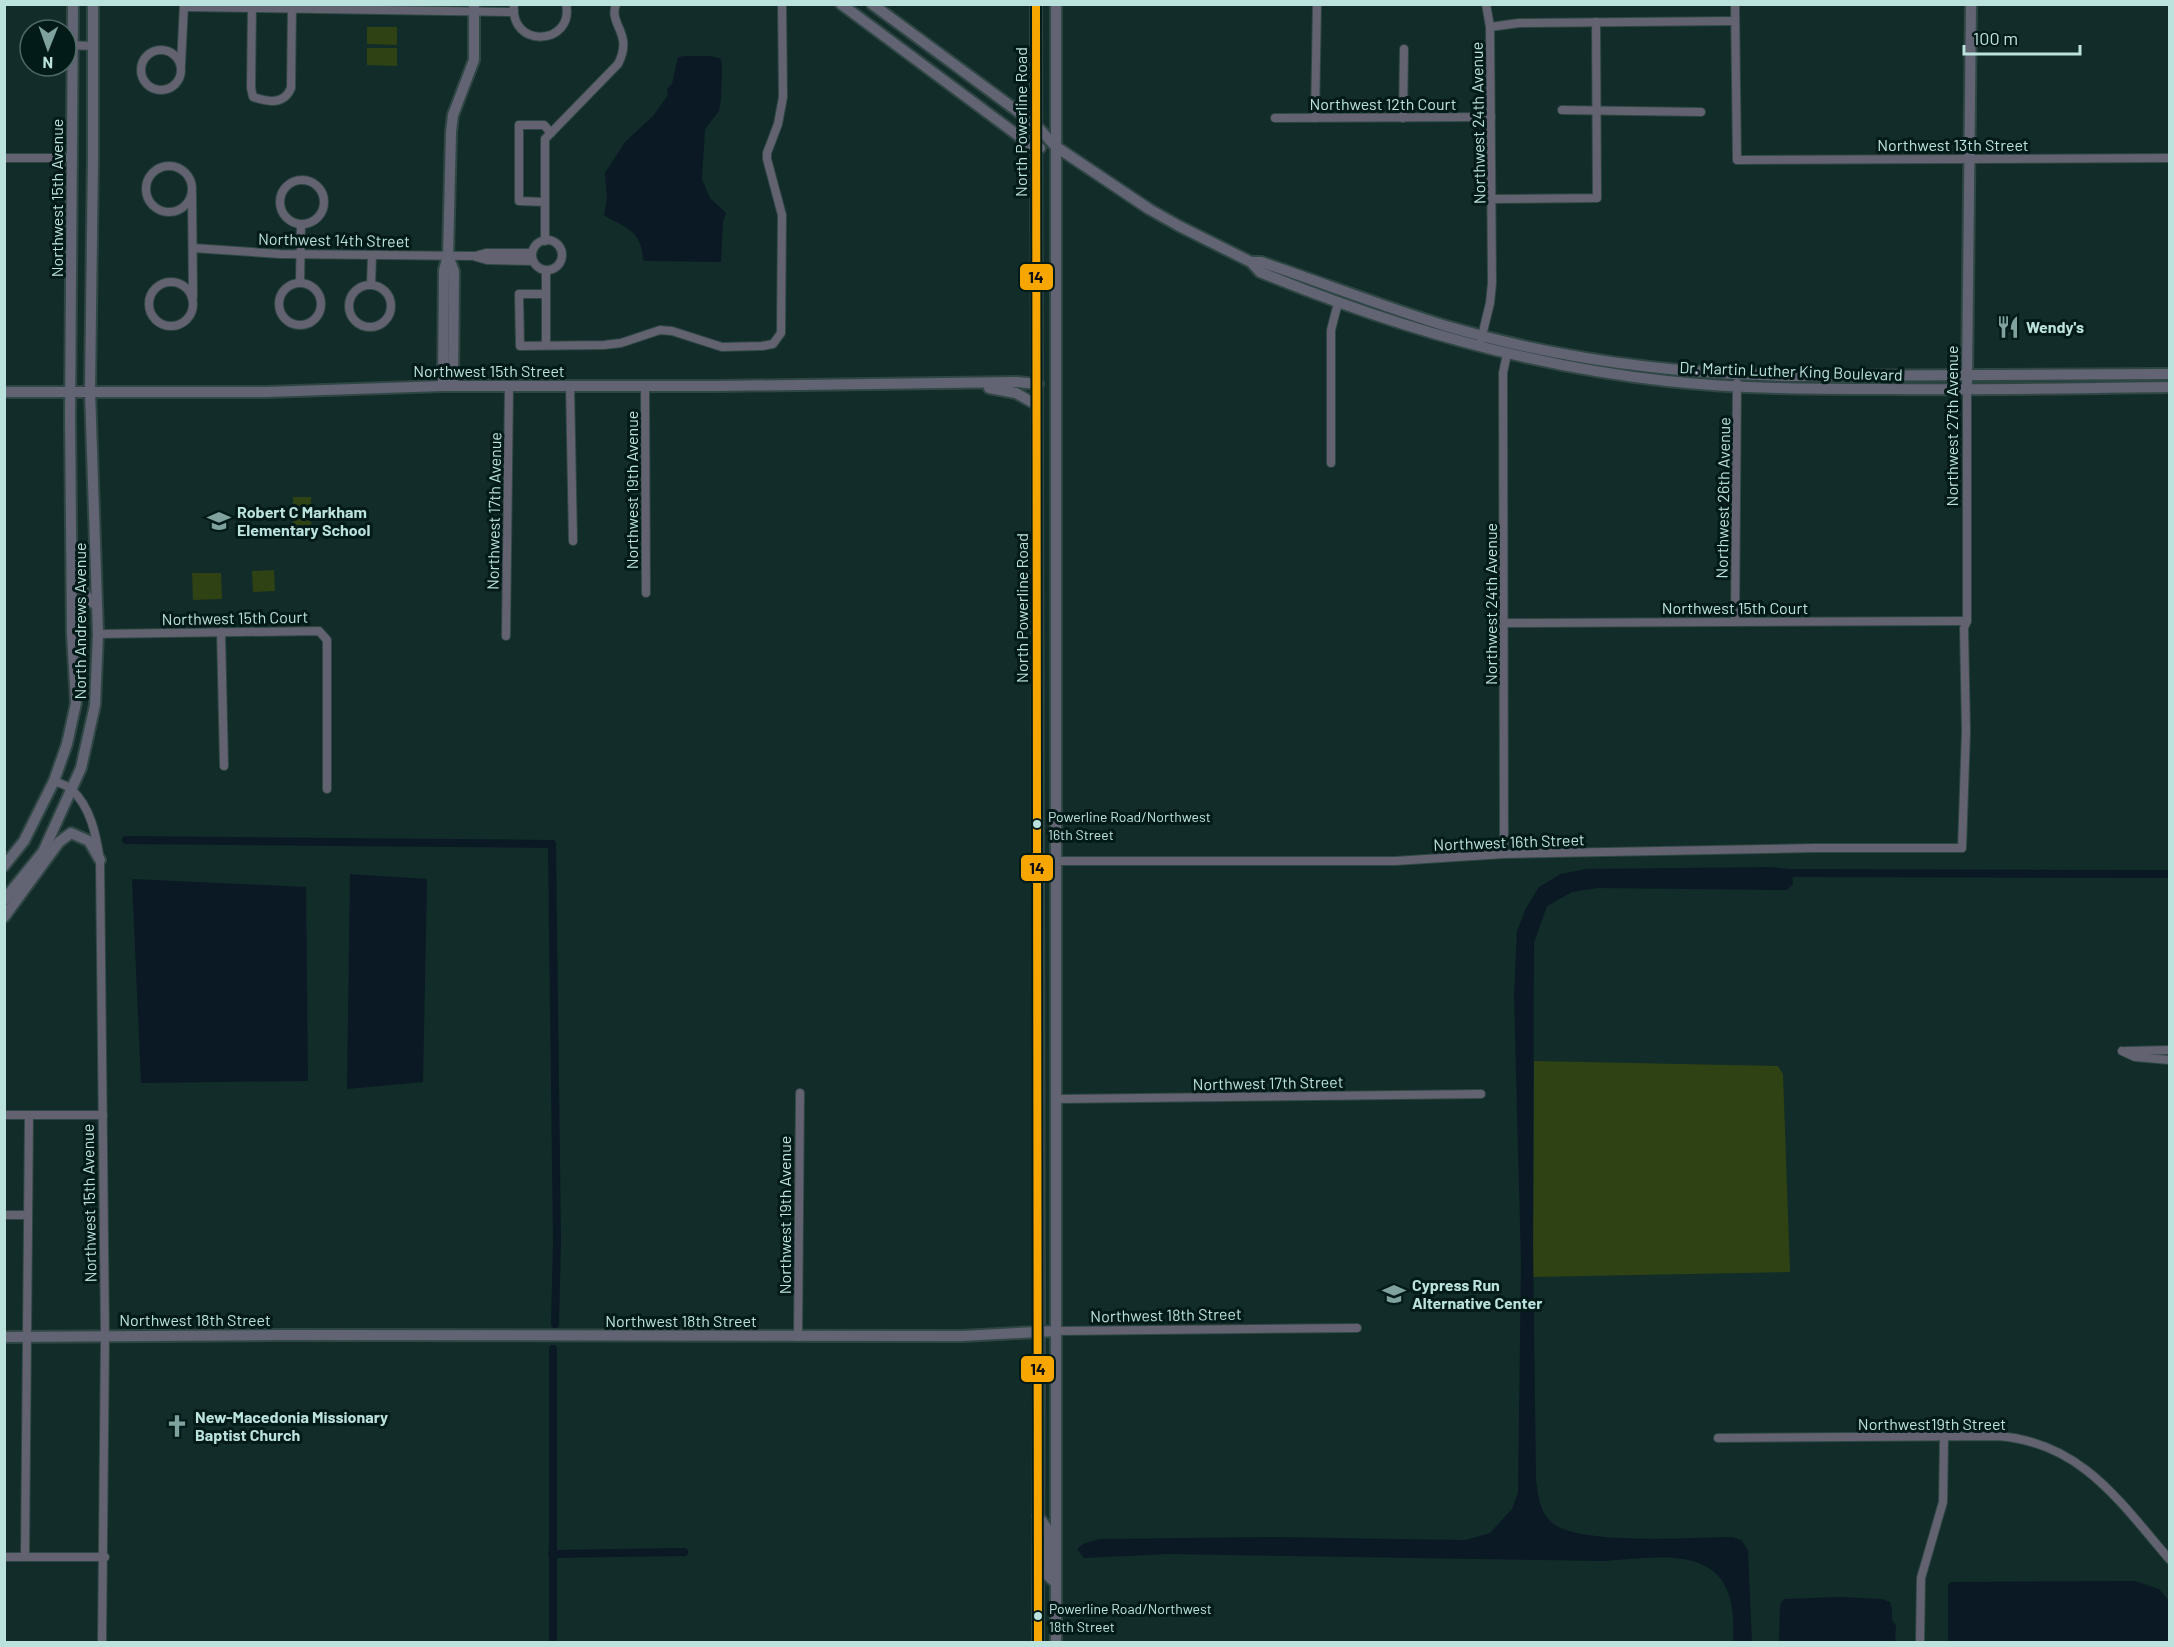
<svg xmlns="http://www.w3.org/2000/svg" width="2174" height="1647" viewBox="0 0 2174 1647" font-family="Barlow,sans-serif">
  <style>
    .green { fill: #2f4214 }
    .water { fill: #0a1924 }
    .lines { fill: none; stroke-linecap: round; stroke-linejoin: round }
    .canal { stroke: #0a1924; stroke-width: 8 }
    .street-casing { stroke: #2f4744; stroke-width: 10 }
    .secondary-casing { stroke: #2f4744; stroke-width: 14 }
    .street { stroke: #626270; stroke-width: 8 }
    .secondary { stroke: #626373; stroke-width: 10 }
    .bus-1-casing { stroke: #021b19; stroke-width: 12 }
    .bus-1 { stroke: #f7a600; stroke-width: 8 }
    .bus-dot { fill: #bce2dd; stroke: #021b19; stroke-width: 2 }
    .labels { text-anchor: middle; stroke-width: 6; stroke-linejoin: round; paint-order: stroke }
    .bus-label { font-size: 14px; fill: #bce2dd; stroke: #021b19; text-anchor: start }
    .street-label { font-size: 16px; fill: #bce2dd; stroke: #021b19 }
    .poi-label { font-size: 16px; font-weight: bold; fill: #bce2dd; stroke: #021b19; text-anchor: start }
    .line-badge { stroke: #021b19; stroke-width: 2 }
    .pale-badge-label { font-size: 16px; text-anchor: middle; font-weight: bold; fill: #111 }
  </style>
  <rect width="100%" height="100%" fill="#122c29"/>
  <g class="green">
    <polygon points="367,27 397,27 397,45 367,44"/>
    <polygon points="367,48 397,48 397,66 367,65"/>
    <polygon points="293,497 311,497 311,529 293,530"/>
    <polygon points="274,570 275,591 253,592 252,571"/>
    <polygon points="192,573 221,573 222,599 193,600"/>
    <polygon points="1534,1061 1778,1066 1783,1074 1790,1272 1533,1277"/>
  </g>
  <g class="water">
    <path d="M686 56H711L721 59 722 67 721 99 719 111 705 129 702 179 710 198 726 213 723 221 721 262 646 261 643 260C642 229 624 228 604 215L607 199 605 173 625 142 653 116 668 95 667 89 672 84 678 57Z"/>
    <path d="M1772 867 1789 869 1792 873 1793 884 1787 890 1598 888 1572 892 1547 906 1534 943 1533 1243 1536 1479C1538 1495 1539 1510 1551 1522 1576 1546 1695 1537 1732 1537L1741 1540 1748 1550 1752 1642H1733C1740 1545 1677 1555 1604 1561L1169 1554 1084 1558 1077 1549 1083 1544 1099 1539 1275 1537 1466 1540 1490 1533 1512 1509 1518 1492 1521 1263 1514 995 1517 931 1526 908 1539 887 1561 874 1586 869Z"/>
    <polygon points="350,874 427,879 423,1082 347,1089"/>
    <polygon points="132,879 306,887 308,1081 141,1083"/>
    <polygon points="2135,1581 2159,1589 2169,1601 2169,1642 1948,1642 1948,1585 1951,1582"/>
    <polygon points="1840,1597 1882,1599 1890,1602 1892,1608 1892,1620 1896,1626 1895,1642 1779,1642 1780,1605 1784,1599"/>
  </g>
  <g class="lines">
    <g class="canal">
      <polyline points="126,840 552,844 557,1242 555,1324"/>
      <polyline points="1792,873 2170,874"/>
      <polyline points="553,1349 553,1642"/>
      <polyline points="552,1554 684,1552"/>
    </g>
    <g class="street-casing">
      <g id="street">
        <path d="M252 4 251 88 253 97C268 102 284 105 291 88L292 5"/>
        <path d="M514 4C509 50 575 45 566 4"/>
        <polyline points="1735,4 1737,160 2170,158"/>
        <polyline points="184,7 514,12"/>
        <polyline points="1490,27 1519,23 1735,21"/>
        <polyline points="66,45 93,46"/>
        <circle cx="161" cy="70" r="20"/>
        <polyline points="181,65 184,4"/>
        <polyline points="1562,110 1701,112"/>
        <polyline points="1275,118 1491,117"/>
        <polyline points="1315,118 1317,4"/>
        <polyline points="1403,118 1404,49"/>
        <polyline points="4,158 73,158"/>
        <circle cx="169" cy="189" r="23"/>
        <circle cx="302" cy="202" r="22"/>
        <polyline points="192,194 193,296"/>
        <polyline points="1493,199 1597,198 1596,22"/>
        <polyline points="545,202 519,201 519,125 544,125 551,133"/>
        <circle cx="547" cy="255" r="15"/>
        <path d="M545 241V139L618 64C634 33 608 25 616 4"/>
        <polyline points="193,248 280,254 475,256 486,253 532,253"/>
        <polyline points="476,257 487,260 533,261"/>
        <circle cx="171" cy="304" r="22"/>
        <circle cx="300" cy="304" r="21"/>
        <polyline points="300,283 301,224"/>
        <circle cx="370" cy="306" r="21"/>
        <polyline points="371,285 372,255"/>
        <polyline points="546,294 519,294 520,346 604,345 621,343 660,330 672,331 722,347 762,346 773,344 781,333 782,215 767,159 767,153 778,124 783,97 782,4"/>
        <polyline points="1481,340 1490,303 1492,283 1490,27 1486,4"/>
        <polyline points="546,345 546,270"/>
        <polyline points="570,386 573,541"/>
        <polyline points="645,386 646,593"/>
        <polyline points="1331,463 1331,330 1338,303"/>
        <polyline points="1735,622 1737,383"/>
        <polyline points="1504,623 1967,621"/>
        <polyline points="221,632 224,766"/>
        <polyline points="98,634 319,631 327,640 327,789"/>
        <polyline points="506,636 509,386"/>
        <path d="M54 781C59 783 67 785 71 789 91 807 96 835 100 860L105 1336 102 1642"/>
        <polyline points="1504,854 1503,373 1507,354"/>
        <polyline points="1056,861 1395,861 1504,854 1814,848 1962,848 1966,731 1964,628 1967,621 1967,390"/>
        <polyline points="2122,1051 2135,1057 2170,1060"/>
        <polyline points="2126,1051 2170,1050"/>
        <polyline points="1055,1099 1481,1094"/>
        <polyline points="4,1115 103,1115"/>
        <polyline points="4,1215 28,1215"/>
        <polyline points="1056,1331 1357,1328"/>
        <polyline points="798,1337 800,1093"/>
        <path d="M1718 1438 1998 1436C2081 1442 2120 1502 2170 1560"/>
        <polyline points="4,1557 105,1557"/>
        <polyline points="25,1557 29,1115"/>
        <polyline points="1920,1642 1921,1578 1943,1502 1944,1437"/>
      </g>
    </g>
    <g class="secondary-casing">
      <g id="secondary">
        <polyline points="841,4 1035,148 1040,148"/>
        <path d="M872 4 1035 124 1055 146 1149 209 1179 226 1251 262 1260 272C1392 326 1526 366 1667 381 1740 389 1813 389 1886 389 1980 390 2075 388 2170 387"/>
        <polyline points="1036,4 1039,1331 1038,1642"/>
        <polyline points="1056,4 1056,1642"/>
        <polyline points="448,256 454,271 453,386"/>
        <path d="M1251 262H1261C1323 283 1384 307 1446 326 1557 359 1676 374 1792 376L2170 374"/>
        <polyline points="1967,382 1971,4"/>
        <polyline points="443,386 444,270 448,256 451,132 453,115 474,60 474,4"/>
        <polyline points="989,388 1016,393 1037,405"/>
        <polyline points="4,392 266,392 443,386 716,386 1017,382 1038,384"/>
        <path d="M79 560C80 582 78 592 97 606"/>
        <polyline points="4,866 24,841 54,781 67,744 76,703 72,634 70,418 73,4"/>
        <polyline points="4,900 43,852 81,768 95,705 98,634 90,391 93,157 93,4"/>
        <polyline points="4,917 59,842 71,833 89,841 100,860"/>
        <polyline points="4,1337 280,1335 962,1336 1056,1331"/>
        <polyline points="1038,1516 1046,1527 1046,1571 1048,1576 1056,1583"/>
      </g>
    </g>
    <use href="#street" class="street"/>
    <use href="#secondary" class="secondary"/>
    <g class="bus-1-casing">
      <polyline id="bus-1" points="1036,4 1038,1642"/>
    </g>
    <use href="#bus-1" class="bus-1"/>
  </g>
  <defs>
    <g id="restaurant-bare" transform="scale(1.8)"><path d="M-5-6h1v4h1v-4h1v4h1v-4h1v5L-1.5 .5V6h-2V.5L-5-1ZM5-6V6H3V1.5H1.5Q1.5-4 5-6Z" fill="#80a29e" stroke="#021b19" stroke-width="2.5" paint-order="stroke"/></g>
    <g id="school-bare" transform="scale(1.8)"><path d="M0-5L7-2L0 1L-7-2ZM-4 1L0 2.5L4 1V4Q0 6-4 4Z" fill="#80a29e" stroke="#021b19" stroke-width="2.5" paint-order="stroke"/></g>
    <g id="church-bare" transform="scale(1.8)"><path d="M-1.2-6h2.4v3.5h3.3v2.4h-3.3V6h-2.4V-.1h-3.3v-2.4h3.3Z" fill="#80a29e" stroke="#021b19" stroke-width="2.5" paint-order="stroke"/></g>
  </defs>
  <g fill-rule="evenodd">
    <use href="#restaurant-bare" x="2008" y="327"/>
    <use href="#school-bare" x="219" y="521"/>
    <use href="#school-bare" x="1394" y="1294"/>
    <use href="#church-bare" x="177" y="1426"/>
  </g>
  <g class="bus-dot">
    <circle cx="1037" cy="824" r="5"/>
    <circle cx="1038" cy="1616" r="5"/>
  </g>
  <g class="labels">
    <g class="bus-label">
      <text x="1048" y="822">Powerline Road/Northwest<tspan x="1048" dy="18">16th Street</tspan></text>
      <text x="1049" y="1614">Powerline Road/Northwest<tspan x="1049" dy="18">18th Street</tspan></text>
    </g>
    <g class="street-label">
      <text x="1383" y="110">Northwest 12th Court</text>
      <text transform="translate(1021 122) rotate(-90)" y="6">North Powerline Road</text>
      <text transform="translate(1478 123) rotate(-91)" y="6">Northwest 24th Avenue</text>
      <text x="1953" y="151">Northwest 13th Street</text>
      <text transform="translate(57 198) rotate(-90)" y="6">Northwest 15th Avenue</text>
      <text transform="translate(334 240) rotate(1)" y="6">Northwest 14th Street</text>
      <text x="489" y="377">Northwest 15th Street</text>
      <text transform="translate(1791 371) rotate(2)" y="6">Dr. Martin Luther King Boulevard</text>
      <text transform="translate(1952 426) rotate(-90)" y="6">Northwest 27th Avenue</text>
      <text transform="translate(632 490) rotate(-90)" y="6">Northwest 19th Avenue</text>
      <text transform="translate(1723 498) rotate(-89)" y="6">Northwest 26th Avenue</text>
      <text transform="translate(494 511) rotate(-89)" y="6">Northwest 17th Avenue</text>
      <text transform="translate(1491 604) rotate(-90)" y="6">Northwest 24th Avenue</text>
      <text transform="translate(1022 608) rotate(-90)" y="6">North Powerline Road</text>
      <text x="1735" y="614">Northwest 15th Court</text>
      <text transform="translate(235 618) rotate(-1)" y="6">Northwest 15th Court</text>
      <text transform="translate(80 621) rotate(-90)" y="6">North Andrews Avenue</text>
      <text transform="translate(1509 842) rotate(-2)" y="6">Northwest 16th Street</text>
      <text transform="translate(1268 1083) rotate(-1)" y="6">Northwest 17th Street</text>
      <text transform="translate(89 1203) rotate(-91)" y="6">Northwest 15th Avenue</text>
      <text transform="translate(785 1215) rotate(-90)" y="6">Northwest 19th Avenue</text>
      <text transform="translate(1166 1315) rotate(-1)" y="6">Northwest 18th Street</text>
      <text x="195" y="1326">Northwest 18th Street</text>
      <text x="681" y="1327">Northwest 18th Street</text>
      <text x="1932" y="1430">Northwest19th Street</text>
    </g>
    <g class="poi-label">
      <text x="2026" y="333">Wendy's</text>
      <text x="237" y="518">Robert C Markham<tspan x="237" dy="18">Elementary School</tspan></text>
      <text x="1412" y="1291">Cypress Run<tspan x="1412" dy="18">Alternative Center</tspan></text>
      <text x="195" y="1423">New-Macedonia Missionary<tspan x="195" dy="18">Baptist Church</tspan></text>
    </g>
  </g>
  <g class="line-badge">
    <rect x="1019" y="263" width="35" height="28" rx="6" fill="#f7a600"/>
    <rect x="1020" y="854" width="34" height="28" rx="6" fill="#f7a600"/>
    <rect x="1020" y="1355" width="35" height="28" rx="6" fill="#f7a600"/>
  </g>
  <g class="pale-badge-label">
    <text x="1036" y="283">14</text>
    <text x="1037" y="874">14</text>
    <text x="1038" y="1375">14</text>
  </g>
  <rect width="2174" height="1647" fill="none" stroke="#bce2dd" stroke-width="12"/>
  <g transform="translate(48 48) rotate(181)"><circle r="28" fill="#021b19" stroke="#4c6b67" stroke-width="1.5"/>
  <path d="M0-4.5L10 22L0 15L-10 22Z" fill="#80a29e"/>
  <text y="-9" font-size="16" font-weight="bold" text-anchor="middle" fill="#bce2dd">N</text>
  </g>
  <path d="M1964 45v9h116v-9" fill="none" stroke="#bce2dd" stroke-width="3"/>
  <text x="1973" y="45" font-size="18" fill="#bce2dd" stroke="#021b19" stroke-width="4.5" paint-order="stroke">100 m</text>
</svg>
